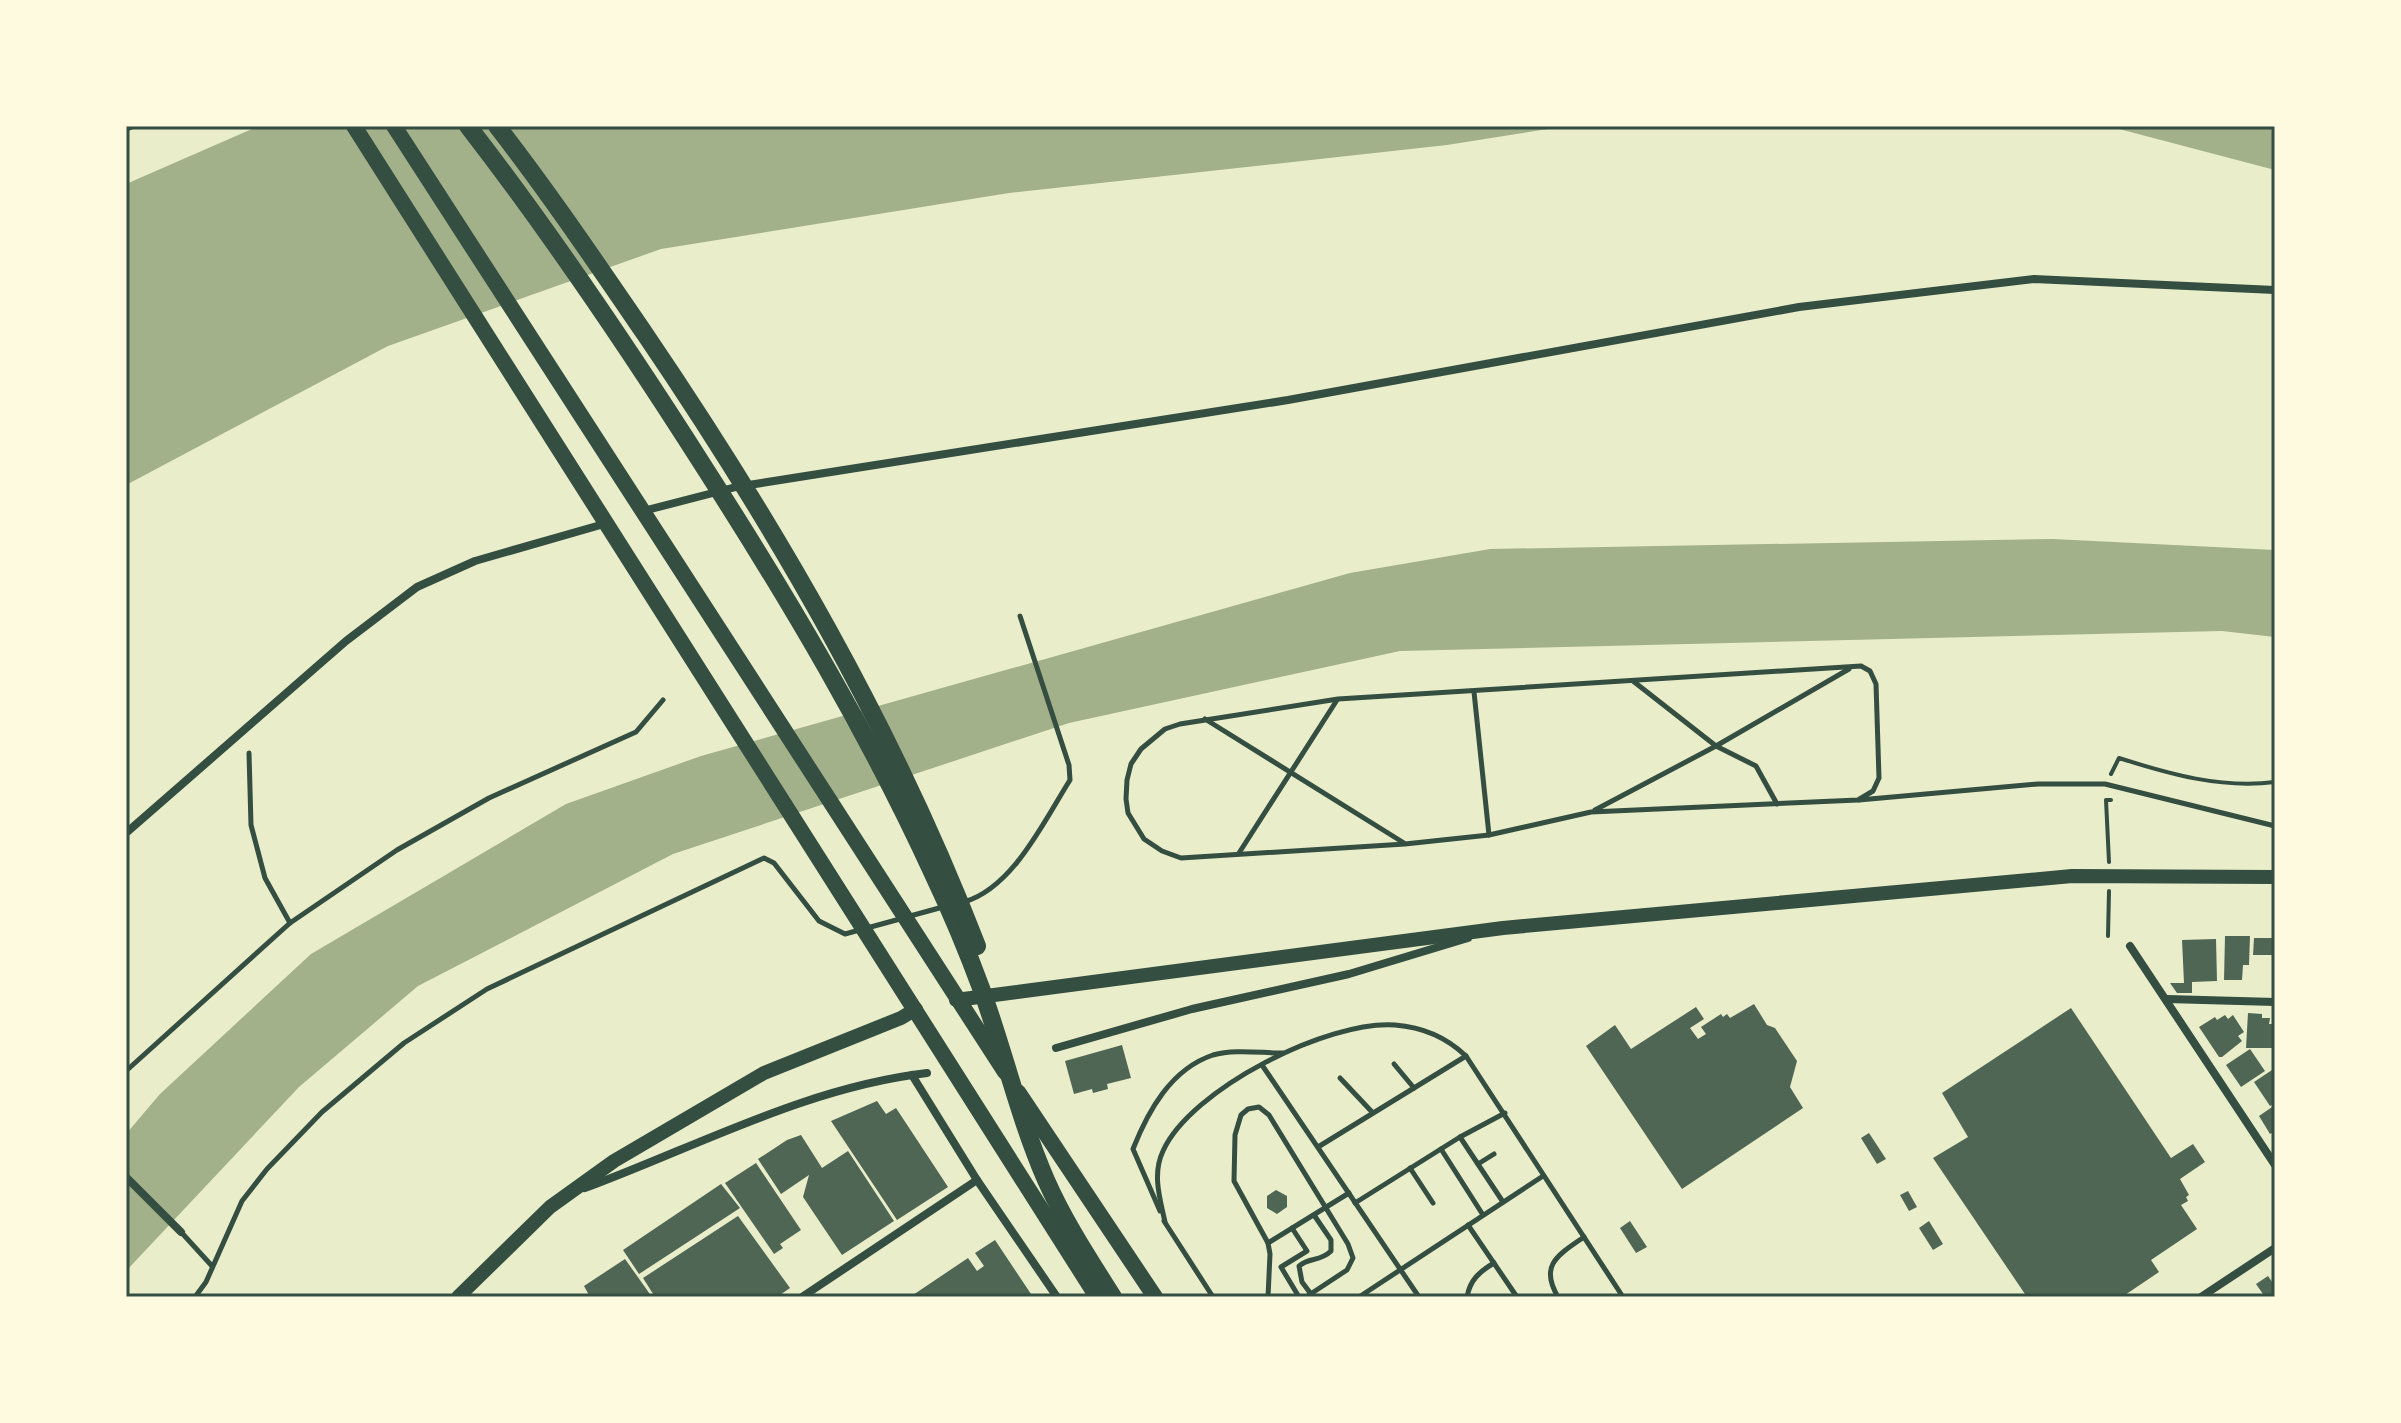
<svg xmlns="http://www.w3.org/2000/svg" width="2401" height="1423" viewBox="0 0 2401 1423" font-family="Karla,sans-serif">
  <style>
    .water { fill: #a3b18a }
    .building { fill: #4f6655 }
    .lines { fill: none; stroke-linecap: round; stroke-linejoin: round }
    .path { stroke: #344e41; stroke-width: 4 }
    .service { stroke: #344e41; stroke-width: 5 }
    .minor { stroke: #344e41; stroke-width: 8 }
    .secondary { stroke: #344e41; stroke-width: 14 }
    .trunk { stroke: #344e41; stroke-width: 16 }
    .motorway { stroke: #344e41; stroke-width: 18 }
    .neatline { fill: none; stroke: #344e41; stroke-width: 3 }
  </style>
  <rect width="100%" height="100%" fill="#e9edc9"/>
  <g class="water">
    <polygon points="259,126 1567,126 1447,145 1009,193 661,249 388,346 126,485 126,184"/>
    <polygon points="2037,126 2275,126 2275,170 2119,129"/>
    <polygon points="2053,539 2275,550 2275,637 2222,631 1400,651 1069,723 673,854 418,986 299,1087 126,1271 126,1134 160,1094 311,954 566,804 701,756 1350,573 1490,549"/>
  </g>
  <g class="building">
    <polygon points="2225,936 2250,936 2249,965 2243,965 2242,980 2224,980"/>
    <polygon points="2254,938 2275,938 2275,955 2253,955"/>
    <polygon points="2216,939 2217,981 2192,982 2192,993 2177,993 2170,983 2184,983 2182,940"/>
    <polygon points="1754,1004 1767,1025 1775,1028 1797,1061 1790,1087 1803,1108 1682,1189 1586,1046 1615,1025 1631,1049 1696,1007 1704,1019 1690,1028 1698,1039 1706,1034 1701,1027 1721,1014 1723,1017 1727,1014 1730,1018"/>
    <polygon points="2071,1008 2171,1158 2193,1144 2205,1162 2180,1179 2189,1195 2186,1197 2188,1201 2181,1205 2197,1229 2151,1260 2159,1272 2122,1297 2027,1297 1933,1158 1968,1137 1942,1093"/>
    <polygon points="2248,1013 2262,1014 2262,1018 2270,1018 2269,1024 2275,1024 2275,1048 2246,1048"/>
    <polygon points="2225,1015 2228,1019 2233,1015 2244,1032 2238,1036 2242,1041 2222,1057 2219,1057 2199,1027 2215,1017 2217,1020"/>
    <polygon points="1122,1045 1131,1078 1107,1084 1108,1089 1093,1093 1092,1089 1074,1094 1065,1061"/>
    <polygon points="2250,1049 2265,1071 2241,1087 2226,1065"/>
    <polygon points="2275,1068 2275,1103 2270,1106 2254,1082"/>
    <polygon points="877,1101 886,1114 896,1108 948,1187 897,1220 831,1121"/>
    <polygon points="2275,1105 2275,1131 2270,1134 2259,1116"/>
    <polygon points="1869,1133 1886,1159 1877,1164 1861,1138"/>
    <polygon points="801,1135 822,1168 848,1151 894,1221 842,1255 803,1197 809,1175 781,1194 758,1159 787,1140"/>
    <polygon points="756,1163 801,1230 780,1244 783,1248 774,1254 725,1183"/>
    <polygon points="721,1184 740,1208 639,1274 623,1250"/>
    <polygon points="1276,1190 1287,1196 1287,1207 1277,1214 1267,1208 1267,1196"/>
    <polygon points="1908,1191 1917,1207 1909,1211 1900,1195"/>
    <polygon points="738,1216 790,1288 777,1297 655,1297 643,1278"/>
    <polygon points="1630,1221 1647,1247 1636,1253 1620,1228"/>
    <polygon points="1929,1221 1943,1244 1933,1250 1919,1228"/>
    <polygon points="995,1240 1033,1297 910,1297 968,1258 977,1271 984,1266 975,1253"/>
    <polygon points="625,1259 652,1297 590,1297 584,1286"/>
    <polygon points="2268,1276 2275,1286 2275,1297 2265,1297 2256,1284"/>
  </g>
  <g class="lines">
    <g class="path">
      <polyline points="126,130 135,126"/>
      <path d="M2111 774 2119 758C2169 774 2222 789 2275 782"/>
      <polyline points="2109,862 2106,800 2111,800"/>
      <polyline points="2108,936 2109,891"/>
    </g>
    <g class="service">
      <polygon points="1861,666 1870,671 1876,684 1879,778 1873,791 1858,800 1591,812 1489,835 1405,844 1181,858 1162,851 1144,839 1128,813 1126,799 1127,780 1131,764 1141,749 1165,729 1180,724 1338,699"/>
      <polyline points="1633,681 1716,746 1756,766 1777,804"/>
      <polyline points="1474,692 1489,835"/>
      <polyline points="1205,719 1404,843"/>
      <polyline points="249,753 251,825 265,878 290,923"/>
      <polyline points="1859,800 2038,784 2105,784 2275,826"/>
      <polyline points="1595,810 1716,746 1849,669"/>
      <polyline points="1239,853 1337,700"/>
      <path d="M964 902C1013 888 1044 821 1070 780L1069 765 1020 616"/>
      <polyline points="910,916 943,907"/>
      <polyline points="1394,1064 1414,1088"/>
      <polyline points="1262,1065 1419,1297"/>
      <polyline points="126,1071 290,923 397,850 489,798 636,732 663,700"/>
      <polyline points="1340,1078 1373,1113"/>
      <polyline points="1460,1137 1503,1202"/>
      <polyline points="1318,1147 1466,1056"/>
      <polyline points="1441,1149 1483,1215"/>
      <polyline points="1478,1164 1494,1154"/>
      <polyline points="1410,1168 1433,1203"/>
      <polyline points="1355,1203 1460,1137 1505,1113"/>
      <path d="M1160 1211 1133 1149C1148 1111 1171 1069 1213 1055 1234 1049 1261 1053 1283 1053"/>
      <polyline points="1164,1221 1213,1297"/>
      <path d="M1165 1222C1160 1199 1152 1174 1163 1151 1191 1089 1328 1020 1395 1025 1422 1027 1447 1038 1466 1056L1623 1297"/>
      <polyline points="1468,1225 1517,1297"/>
      <polyline points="1292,1228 1307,1251 1281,1267 1299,1297"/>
      <polyline points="181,1232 212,1266"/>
      <polyline points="1268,1243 1349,1193"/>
      <path d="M1311 1294 1302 1282 1299 1266C1309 1257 1320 1262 1331 1251V1240L1314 1215"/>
      <polyline points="195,1297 206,1282 242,1201 267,1169 322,1112 404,1043 487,989 764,858 774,863 819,921 845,934 900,919"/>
      <polyline points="1268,1297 1270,1254 1268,1243 1234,1181 1235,1135 1241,1115 1248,1109 1259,1107 1269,1115 1348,1244 1353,1258 1347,1270 1306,1297"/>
      <polyline points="1359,1297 1543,1176"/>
      <path d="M1467 1297C1470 1280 1479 1272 1494 1263"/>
      <path d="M1558 1297C1539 1265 1558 1255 1584 1237"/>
    </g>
    <g class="minor">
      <polyline points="643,511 736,487 1288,400 1799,307 2034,279 2275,290"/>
      <polyline points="126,833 346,641 417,587 475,561 604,524"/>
      <polyline points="2130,946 2275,1165"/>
      <polyline points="2167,999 2275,1002"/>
      <polyline points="1056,1048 1192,1009 1349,974 1468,938"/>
      <polyline points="912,1075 977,1180 1057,1297"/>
      <polyline points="126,1177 181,1232"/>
      <path d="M585 1188C696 1147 807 1087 927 1073"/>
      <polyline points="802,1297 977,1180"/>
      <polyline points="2201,1297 2275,1248"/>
    </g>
    <g class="secondary">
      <polyline points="956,1000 1503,928 2072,876 2275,877"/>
      <polyline points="458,1297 550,1207 614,1161 764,1073 901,1018 916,1009"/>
    </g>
    <g class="trunk">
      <path d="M354 126C600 518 851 906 1097 1297"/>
      <polyline points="394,126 1005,1072"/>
      <polyline points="1018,1092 1155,1297"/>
    </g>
    <g class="motorway">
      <path d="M468 126C553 236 631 352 706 470 790 601 869 734 934 876 951 912 967 950 981 988 1004 1051 1019 1118 1046 1180 1064 1221 1089 1259 1113 1297"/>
      <path d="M497 126C549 193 597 264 645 334 776 527 893 728 977 946"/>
    </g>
  </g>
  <rect width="2401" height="1423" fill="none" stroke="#fefae0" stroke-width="256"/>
  <rect x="128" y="128" width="2145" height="1167" class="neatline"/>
</svg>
